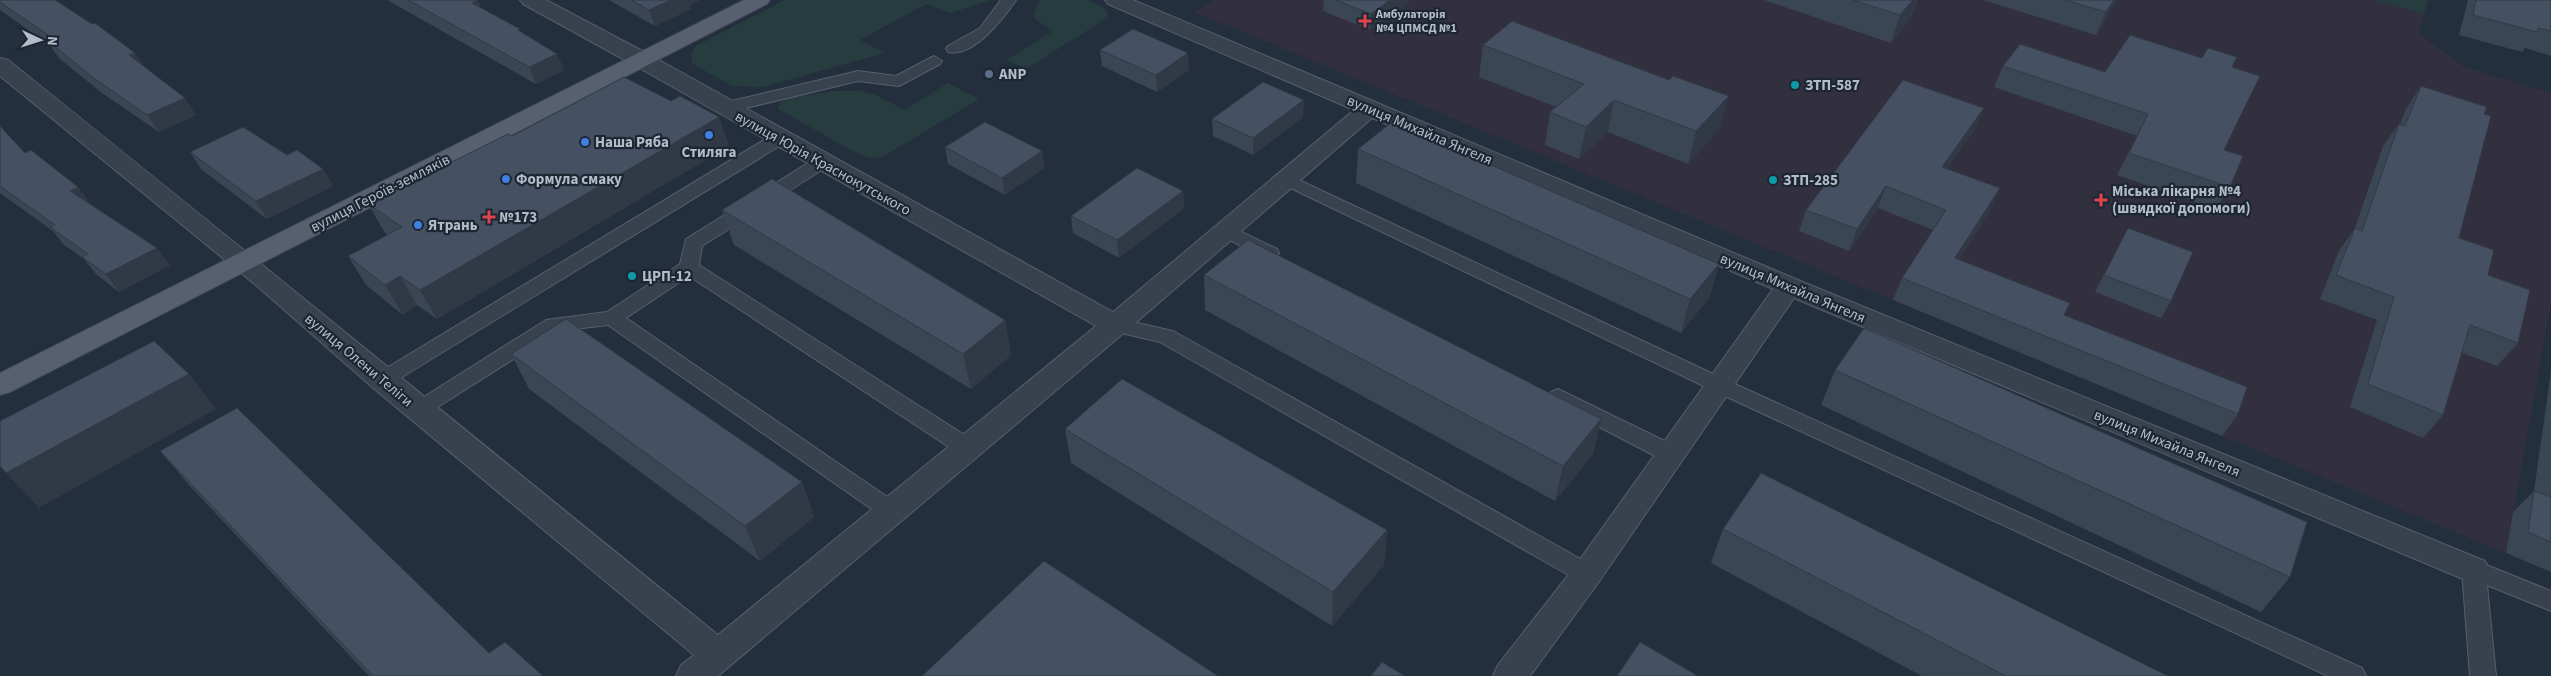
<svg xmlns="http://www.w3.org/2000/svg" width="2551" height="676" viewBox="0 0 2551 676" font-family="'Source Sans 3',sans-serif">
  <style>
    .medical { fill: #32303f }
    .green { fill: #263c3f }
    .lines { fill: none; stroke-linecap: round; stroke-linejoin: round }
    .service-casing { stroke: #565f6c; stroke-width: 2 }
    .minor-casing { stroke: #565f6c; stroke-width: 2 }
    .tertiary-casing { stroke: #565f6c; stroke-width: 2 }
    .primary-casing { stroke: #414a57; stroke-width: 2 }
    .service { fill: #38414e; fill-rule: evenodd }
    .minor { fill: #38414e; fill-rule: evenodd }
    .tertiary { fill: #38414e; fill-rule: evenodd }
    .primary { fill: #56606e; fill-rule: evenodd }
    .wall { fill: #3b4654 }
    .shaded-wall { fill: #303945 }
    .building { fill: #455162; stroke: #303945 }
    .health-dot { fill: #e0444e; stroke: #1d2633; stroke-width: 2 }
    .service-dot { fill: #5c6f8a; stroke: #1d2633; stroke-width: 2 }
    .culture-dot { fill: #0f9aa8; stroke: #1d2633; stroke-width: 2 }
    .shop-dot { fill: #3f7fe0; stroke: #1d2633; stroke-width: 2 }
    .labels { text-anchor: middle; stroke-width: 4.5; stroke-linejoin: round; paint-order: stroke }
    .far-poi-label { font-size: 12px; font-weight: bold; fill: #b4bcc9; stroke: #1d2633; text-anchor: start }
    .poi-label { font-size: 15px; font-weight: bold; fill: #b4bcc9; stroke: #1d2633; text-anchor: start }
    .street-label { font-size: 15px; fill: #b4bcc9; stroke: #1d2633 }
  </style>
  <rect width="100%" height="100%" fill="#242f3e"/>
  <polygon class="medical" points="1213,0 2374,0 2424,14 2419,34 2464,67 2551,93 2551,303 2506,553 1195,12"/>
  <g class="green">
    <polygon points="785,0 991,0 950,13 926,4 860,40 885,53 763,87 732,86 693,64 691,55 696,46"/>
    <polygon points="1039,0 1087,0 1105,8 1108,15 1101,22 1026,69 1007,60 1053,31 1035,19 1034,14"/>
    <polygon points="2374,0 2428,0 2424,14"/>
    <polygon points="948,83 979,99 883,157 872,158 860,155 778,109 780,103 789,98 836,91 861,91 876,95 904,110"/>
  </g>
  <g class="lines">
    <g class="service-casing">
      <g id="service">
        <path d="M1001 0H1016C1004 18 973 58 948 52L946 49 948 46 980 28Z"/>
        <polygon points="934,56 942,61 940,64 899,86 858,81 725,113 717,108 719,104 858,71 896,76"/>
        <polygon points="780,133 786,134 789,138 786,142 389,385 382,387 375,385 372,380 375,375 774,134"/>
        <polygon points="822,157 828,158 831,162 828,166 702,246 699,265 974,441 977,447 974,453 966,455 958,453 689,276 626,318 899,505 902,511 899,517 891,520 883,517 608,325 558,331 425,415 418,418 411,415 407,410 411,405 546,320 607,312 680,264 686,239 816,158"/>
        <polygon points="1286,174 1726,380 2362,668 2366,676 2328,676 1712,390 1280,183 1277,179 1280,175"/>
        <polygon points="1225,224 1277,249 1279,253 1277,257 1270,259 1263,257 1218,234 1216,230 1218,226"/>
        <polygon points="1115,318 1173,331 1595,567 1599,574 1595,581 1587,584 1579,581 1160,342 1108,330 1105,325 1108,320"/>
        <polygon points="1558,389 1679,448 1682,454 1679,460 1671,462 1663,460 1551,402 1548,397 1551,392"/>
        <polygon points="2474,560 2551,591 2551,611 2487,585 2496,676 2470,676 2462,570 2466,563"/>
      </g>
    </g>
    <g class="minor-casing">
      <path id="minor" d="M1105 0H1133L1798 280 2485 561 2490 570 2485 579 2474 583 2463 579 1794 298 1598 583 1530 676H1493L1498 665 1576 565 1773 289 1372 118 1125 332 718 676H676L681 665 694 655 372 387 257 286 0 76V58L8 60C246 250 481 444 718 635L1096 326 634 65 631 60 634 55 642 53 650 55 1113 312 1354 110 1108 4Z"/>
    </g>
    <g class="tertiary-casing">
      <polygon id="tertiary" points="520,0 546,0 650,55 653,60 650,65 642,67 634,65 523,4"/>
    </g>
    <g class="primary-casing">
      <polygon id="primary" points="744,0 770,0 767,4 10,392 0,395 0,373"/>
    </g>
    <use href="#service" class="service"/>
    <use href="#minor" class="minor"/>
    <use href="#tertiary" class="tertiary"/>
    <use href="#primary" class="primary"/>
  </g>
  <g class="wall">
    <polygon points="0,0 143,66 196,115 159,132 102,93 59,58 50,45 0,10"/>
    <polygon points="387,0 477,0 481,8 557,54 564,70 536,84"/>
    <polygon points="609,0 699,0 690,5 691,9 655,26"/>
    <polygon points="1324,0 1411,0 1370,30 1323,11"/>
    <polygon points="1764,0 1918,0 1911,17 1891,43"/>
    <polygon points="1983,0 2117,0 2096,35"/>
    <polygon points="2468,0 2551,0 2551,56 2525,48 2522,52 2459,35"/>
    <polygon points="1483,45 1720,128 1688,164 1608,132 1579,159 1545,145 1550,112 1556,107 1479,77"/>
    <polygon points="1100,50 1188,53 1189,70 1157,92 1102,66"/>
    <polygon points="2202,58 2232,67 2224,150 2230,187 2216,209 2117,175 2137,136 1994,87 2003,66 2105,72"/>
    <polygon points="2421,86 2484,114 2459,238 2488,275 2518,343 2497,366 2462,353 2443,415 2423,438 2350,407 2377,320 2320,299 2339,251 2355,228 2383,146 2399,124 2400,124 2406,109"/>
    <polygon points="671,101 719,117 729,146 437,319 417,305 403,315 366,285 348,256 388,235 385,233 368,204 512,136"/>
    <polygon points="1303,117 1253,155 1213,136 1212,119"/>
    <polygon points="0,126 25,153 78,187 90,204 170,265 119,292 96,274 84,259 63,244 53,231 0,193"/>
    <polygon points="1975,129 1947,169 1990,210 1959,259 2064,315 2238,414 2222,436 1893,300 1902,278 1933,230 1878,208 1849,251 1799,231 1806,210"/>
    <polygon points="945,147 1042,151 1044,168 1005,195 948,164"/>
    <polygon points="1358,149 1719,264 1709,298 1681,333 1356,183"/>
    <polygon points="190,152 287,155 323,169 333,186 267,219 201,169"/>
    <polygon points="1183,191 1184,208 1119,258 1073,233 1071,216"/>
    <polygon points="722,210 1005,320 1011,355 971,389 734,245"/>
    <polygon points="2128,228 2171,301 2161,318 2095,292"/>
    <polygon points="1204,275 1601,419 1593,454 1555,501 1205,310"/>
    <polygon points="511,354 802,482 814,517 760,561 529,389"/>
    <polygon points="1835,370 2290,577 2261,612 1821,405"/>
    <polygon points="2551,371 2551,572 2506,553 2513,512 2534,491"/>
    <polygon points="1065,429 1387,530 1384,565 1332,626 1071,463"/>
    <polygon points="160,451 489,653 543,676 369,676 188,484"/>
    <polygon points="1723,529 2168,676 1922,676 1711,563"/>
  </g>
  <g class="shaded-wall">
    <polygon points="478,0 485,17 472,3"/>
    <polygon points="671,0 699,0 690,5 691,9 655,26 649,10"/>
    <polygon points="1390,0 1411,0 1370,30 1371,14"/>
    <polygon points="1913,0 1918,0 1911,17 1891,43 1900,15"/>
    <polygon points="2114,0 2117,0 2096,35 2106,12"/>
    <polygon points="135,53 146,69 129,55"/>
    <polygon points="1188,53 1189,70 1157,92 1156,75"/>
    <polygon points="557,54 564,70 536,84 529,67"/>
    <polygon points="1729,96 1720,128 1688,164 1696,131"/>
    <polygon points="185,98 196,115 159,132 147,115"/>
    <polygon points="1304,100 1303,117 1253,155 1253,138"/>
    <polygon points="1614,100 1608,132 1579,159 1586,127"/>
    <polygon points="1984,108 1975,129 1934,189 1942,167"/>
    <polygon points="719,117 729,146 437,319 420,290"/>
    <polygon points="1042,151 1044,168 1005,195 1002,178"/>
    <polygon points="323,169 333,186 267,219 256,201"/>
    <polygon points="1886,186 1878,208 1849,251 1857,229"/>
    <polygon points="78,187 90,204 70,191"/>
    <polygon points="2000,188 1990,210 1945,280 1955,258"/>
    <polygon points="1183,191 1184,208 1119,258 1117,240"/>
    <polygon points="157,248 170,265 119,292 106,274"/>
    <polygon points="1719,264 1709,298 1681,333 1690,299"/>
    <polygon points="400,276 417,305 403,315 385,285"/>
    <polygon points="1005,320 1011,355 971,389 963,354"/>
    <polygon points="189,374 216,409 39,508 6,473"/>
    <polygon points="1601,419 1593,454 1555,501 1563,466"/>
    <polygon points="802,482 814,517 760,561 745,526"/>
    <polygon points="1387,530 1384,565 1332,626 1333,592"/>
  </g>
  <g class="building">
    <polygon points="0,0 55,0 92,24 95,23 135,53 129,55 185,98 147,115 91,76 48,41 54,39 0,2"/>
    <polygon points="408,0 478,0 472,3 520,29 518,30 557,54 529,67"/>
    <polygon points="631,0 671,0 649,10"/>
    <polygon points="1336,0 1390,0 1371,14"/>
    <polygon points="1853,0 1913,0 1900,15"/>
    <polygon points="2065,0 2114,0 2106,12"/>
    <polygon points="2476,0 2551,0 2551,31 2538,28 2537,32 2473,15"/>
    <polygon points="1512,21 1669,80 1673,76 1729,96 1696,131 1614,100 1586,127 1550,112 1584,84 1483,45"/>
    <polygon points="1133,29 1188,53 1156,75 1100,50"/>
    <polygon points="2130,35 2202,58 2208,48 2237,57 2232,67 2260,76 2224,150 2243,156 2230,187 2129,153 2148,114 2003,66 2020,44 2105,72"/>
    <polygon points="624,77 671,101 680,96 719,117 420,290 400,276 385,285 348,256 402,227 368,204 508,134 512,136"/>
    <polygon points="1903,80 1984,108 1942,167 2000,188 1955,258 2070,303 2064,315 2247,387 2238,414 1902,278 1946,210 1886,186 1857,229 1806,210"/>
    <polygon points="1263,82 1304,100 1253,138 1212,119"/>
    <polygon points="2421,86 2487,107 2484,114 2491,116 2459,238 2494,250 2488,275 2530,290 2518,343 2470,325 2443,415 2368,384 2394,297 2336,275 2355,228 2362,231 2399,124 2405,126"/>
    <polygon points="985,122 1042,151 1002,178 945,147"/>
    <polygon points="1392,122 1719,264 1690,299 1358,149"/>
    <polygon points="0,126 25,153 31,150 78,187 70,191 157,248 106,274 82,257 88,254 50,227 55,225 0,186"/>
    <polygon points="243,127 287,155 297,150 323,169 256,201 190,152"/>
    <polygon points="1137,168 1183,191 1117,240 1071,216"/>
    <polygon points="772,179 1005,320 963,354 722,210"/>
    <polygon points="2128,228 2193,252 2171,301 2104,275"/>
    <polygon points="1248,240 1601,419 1563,466 1204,275"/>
    <polygon points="566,319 802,482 745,526 511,354"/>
    <polygon points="1864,328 2307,522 2290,577 1835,370"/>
    <polygon points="154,341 189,374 6,473 0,466 0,421"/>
    <polygon points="1122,379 1387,530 1333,592 1065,429"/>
    <polygon points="237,408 489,653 505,642 543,676 373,676 160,451"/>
    <polygon points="1761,473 2168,676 2006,676 1723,529"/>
    <polygon points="2534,491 2551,497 2551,542 2528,532"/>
    <polygon points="1044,561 1218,676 922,676"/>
    <polygon points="1640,642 1698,676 1617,676"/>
    <polygon points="1382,662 1405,676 1371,676"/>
  </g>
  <g class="health-dot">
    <path d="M1362.5 13.5h5v5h5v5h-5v5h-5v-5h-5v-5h5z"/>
    <path d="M2098.5 192.5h5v5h5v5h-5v5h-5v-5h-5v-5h5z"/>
    <path d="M486.5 209.5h5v5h5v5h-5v5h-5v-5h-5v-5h5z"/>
  </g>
  <circle class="service-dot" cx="989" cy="74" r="5"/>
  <g class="culture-dot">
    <circle cx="1795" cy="85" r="5"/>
    <circle cx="1773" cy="180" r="5"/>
    <circle cx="632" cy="276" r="5"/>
  </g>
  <g class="shop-dot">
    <circle cx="709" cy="135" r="5"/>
    <circle cx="585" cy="142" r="5"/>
    <circle cx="506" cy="179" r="5"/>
    <circle cx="418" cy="225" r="5"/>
  </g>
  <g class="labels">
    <g class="far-poi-label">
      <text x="1376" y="18">Амбулаторія<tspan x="1376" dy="14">№4 ЦПМСД №1</tspan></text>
    </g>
    <g class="poi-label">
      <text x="999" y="79">ANP</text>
      <text x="1805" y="90">ЗТП-587</text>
      <text x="595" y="147">Наша Ряба</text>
      <text x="709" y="157" text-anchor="middle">Стиляга</text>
      <text x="516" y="184">Формула смаку</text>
      <text x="1783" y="185">ЗТП-285</text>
      <text x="2112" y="196">Міська лікарня №4<tspan x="2112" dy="17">(швидкої допомоги)</tspan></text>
      <text x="499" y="222">№173</text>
      <text x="428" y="230">Ятрань</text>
      <text x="642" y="281">ЦРП-12</text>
    </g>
    <g class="street-label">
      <text transform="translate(1420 130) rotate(23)" y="5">вулиця Михайла Янгеля</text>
      <text transform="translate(823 163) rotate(29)" y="5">вулиця Юрія Краснокутського</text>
      <text transform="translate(380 193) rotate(-27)" y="5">вулиця Героїв-земляків</text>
      <text transform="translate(1793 288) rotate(23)" y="5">вулиця Михайла Янгеля</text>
      <text transform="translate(359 360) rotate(40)" y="5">вулиця Олени Теліги</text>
      <text transform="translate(2167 443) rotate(22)" y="5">вулиця Михайла Янгеля</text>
    </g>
  </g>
  <g transform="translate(40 40) rotate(94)" stroke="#1d2633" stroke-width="4" paint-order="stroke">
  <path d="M0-4L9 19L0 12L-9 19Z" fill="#b4bcc9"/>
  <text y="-8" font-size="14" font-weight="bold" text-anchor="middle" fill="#b4bcc9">N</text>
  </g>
</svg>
